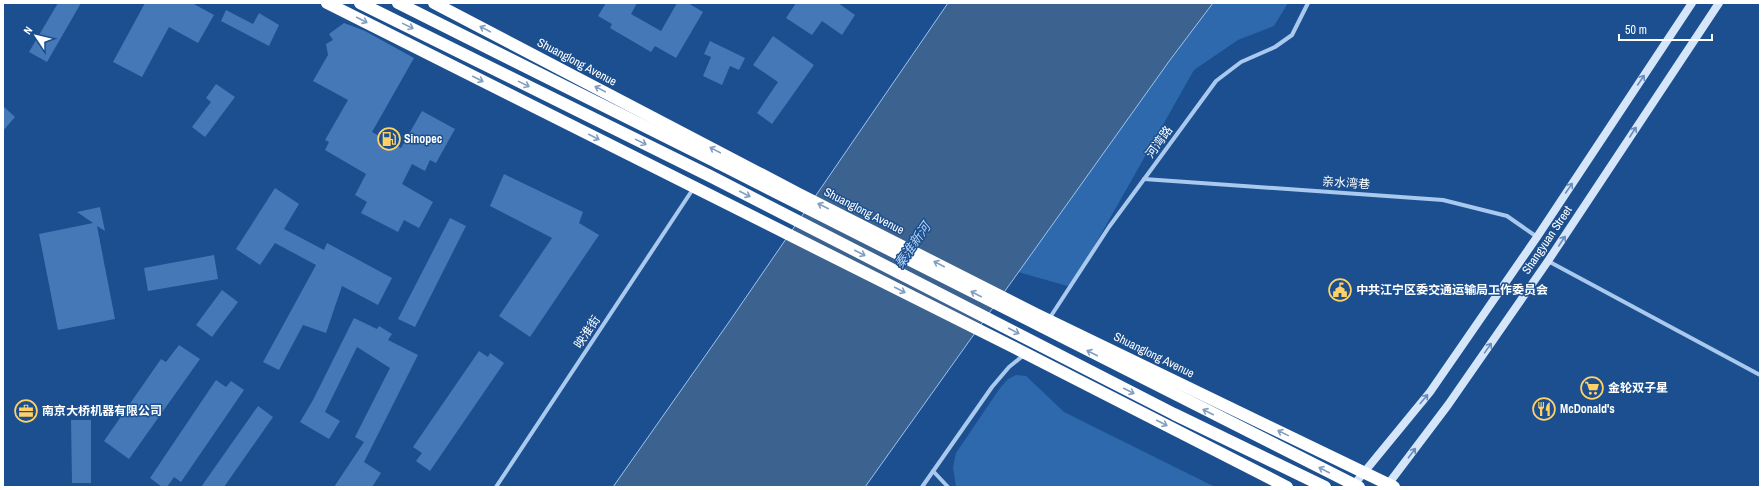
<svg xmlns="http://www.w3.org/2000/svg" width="1763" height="490" viewBox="0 0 1763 490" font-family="'Archivo Narrow','Noto Sans SC',sans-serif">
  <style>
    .green { fill: #2e69ad }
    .water { fill: #3c6290; stroke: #9cc4f0 }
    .building { fill: #4478b7 }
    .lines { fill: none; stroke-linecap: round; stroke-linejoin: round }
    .street { stroke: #a9c9ee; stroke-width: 4 }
    .secondary { stroke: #d6e6fa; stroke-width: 8 }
    .highway { stroke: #fff; stroke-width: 12 }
    .highway-bridge { stroke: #fff; stroke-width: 12 }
    .oneway { stroke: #829ec1 }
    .oneway2 { stroke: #668bba }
    .labels { text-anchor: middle; stroke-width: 3; stroke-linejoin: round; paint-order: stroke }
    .street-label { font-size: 12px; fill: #fff; stroke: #1b4f8f }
    .poi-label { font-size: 12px; font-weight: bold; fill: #fff; stroke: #1b4f8f; text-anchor: start }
    .water-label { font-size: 13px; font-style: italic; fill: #b5d3f5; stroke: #1b4f8f }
  </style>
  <rect width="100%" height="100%" fill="#1b4f8f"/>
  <g class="green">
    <polygon points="1206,3 1288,3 1274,26 1238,40 1194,70 1071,287 1018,272"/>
    <polygon points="1016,375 1026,376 1064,412 1215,487 956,487 953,467 956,453 1000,388 1008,379"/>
  </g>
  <polygon class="water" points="948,3 1213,3 1170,60 865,487 613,487 729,322"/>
  <g class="building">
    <polygon points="58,3 81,3 47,62 29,52"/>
    <polygon points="145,3 192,3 214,15 198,43 169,27 142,77 113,62"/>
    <polygon points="606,3 637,3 631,14 661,31 677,3 688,3 703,12 676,58 655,46 651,52 610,28 612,24 598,16"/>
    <polygon points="796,3 838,3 855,15 842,35 822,21 812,35 786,18"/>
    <polygon points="226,10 253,24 259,13 279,25 269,46 221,21"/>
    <polygon points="344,23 365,31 414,58 372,132 401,148 422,111 455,129 436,163 430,160 425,171 412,164 402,184 433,202 419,228 404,220 398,232 361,213 367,202 355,195 366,174 325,150 329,142 325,140 348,100 313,81 328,55 326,44 333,40 329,34"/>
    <polygon points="773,36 814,65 772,124 757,113 778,82 753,65"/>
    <polygon points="710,41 745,58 739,70 730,66 722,85 703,76 711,57 704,54"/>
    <polygon points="216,84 235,97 205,137 192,127 211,102 206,98"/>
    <polygon points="3,106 15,117 3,131"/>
    <polygon points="504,174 583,212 579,223 599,235 530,337 499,316 552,238 490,206"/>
    <polygon points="275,188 299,204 284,229 324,250 327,243 392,278 378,305 342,286 326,333 303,325 279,370 263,362 316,265 275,243 260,265 236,249"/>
    <polygon points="100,207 105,231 97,226 115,319 58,330 39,234 93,223 77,212"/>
    <polygon points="450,218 466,226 415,327 398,319"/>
    <polygon points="214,255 218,279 148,291 144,268"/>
    <polygon points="222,290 238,302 212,337 196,325"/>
    <polygon points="354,318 377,329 379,326 392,334 388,340 418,355 364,462 381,473 372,487 334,487 364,442 355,437 390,368 357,347 325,412 340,421 329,439 300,422 313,400"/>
    <polygon points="179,345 200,359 129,459 104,441 161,359 166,362"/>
    <polygon points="479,351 488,357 490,353 504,363 430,471 416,461 422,453 413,447"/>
    <polygon points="216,380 226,387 231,381 244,390 181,482 174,477 167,487 162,487 150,478"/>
    <polygon points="258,406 273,417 224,487 201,487"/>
    <polygon points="71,420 91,420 91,483 72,483"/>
  </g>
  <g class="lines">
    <g class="street">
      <polyline points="1144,179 1443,200 1507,216 1537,237"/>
      <polyline points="1548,261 1760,375"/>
      <polyline points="1049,319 1109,227 1216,81 1241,62 1275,47 1292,35 1308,3"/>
      <polyline points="933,471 948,487"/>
      <polyline points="496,487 693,189"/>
      <polyline points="922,487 992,387 1009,367 1024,355"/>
    </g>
    <g class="secondary">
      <polyline points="1352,487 1430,392 1537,237 1692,3"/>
      <polyline points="1386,487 1448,405 1548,261 1719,3"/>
    </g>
    <g class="highway">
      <polyline points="327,3 1015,348 1287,487"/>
      <polyline points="360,3 710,176 1174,414 1325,487"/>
      <polyline points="398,3 718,163"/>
      <polyline points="434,3 799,194 1036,314 1394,487"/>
    </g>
    <polyline class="highway-bridge" points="718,163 1359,487"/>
  </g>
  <defs><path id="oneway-shaft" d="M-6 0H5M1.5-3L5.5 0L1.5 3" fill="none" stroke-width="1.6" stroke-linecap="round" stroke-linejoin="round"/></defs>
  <g class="oneway">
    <use href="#oneway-shaft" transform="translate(362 20) rotate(27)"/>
    <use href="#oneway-shaft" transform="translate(408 26) rotate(26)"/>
    <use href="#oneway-shaft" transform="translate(485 29) rotate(-152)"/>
    <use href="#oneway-shaft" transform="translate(478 79) rotate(27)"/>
    <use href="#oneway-shaft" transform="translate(524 84) rotate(26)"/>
    <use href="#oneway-shaft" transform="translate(600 89) rotate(-152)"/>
    <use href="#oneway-shaft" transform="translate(594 137) rotate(27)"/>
    <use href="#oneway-shaft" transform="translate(641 142) rotate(26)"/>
    <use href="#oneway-shaft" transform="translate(715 150) rotate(-152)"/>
    <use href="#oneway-shaft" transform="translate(745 194) rotate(27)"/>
    <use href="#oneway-shaft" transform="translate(823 206) rotate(-153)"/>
    <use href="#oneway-shaft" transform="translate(860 253) rotate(27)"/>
    <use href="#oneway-shaft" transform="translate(939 264) rotate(-153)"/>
    <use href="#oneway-shaft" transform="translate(900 290) rotate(27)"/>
    <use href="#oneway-shaft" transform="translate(976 294) rotate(-153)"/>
    <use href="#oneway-shaft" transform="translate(1014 331) rotate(27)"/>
    <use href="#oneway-shaft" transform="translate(1092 353) rotate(-153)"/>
    <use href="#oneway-shaft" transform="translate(1129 391) rotate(27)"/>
    <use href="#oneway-shaft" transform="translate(1208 412) rotate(-153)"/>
    <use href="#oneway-shaft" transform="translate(1162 423) rotate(27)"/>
    <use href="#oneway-shaft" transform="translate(1283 433) rotate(-154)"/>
    <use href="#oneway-shaft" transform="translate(1324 470) rotate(-153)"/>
  </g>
  <g class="oneway2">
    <use href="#oneway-shaft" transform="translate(1641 80) rotate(-56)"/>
    <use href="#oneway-shaft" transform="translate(1633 132) rotate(-57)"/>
    <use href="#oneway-shaft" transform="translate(1569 188) rotate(-56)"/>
    <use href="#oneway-shaft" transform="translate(1562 241) rotate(-57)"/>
    <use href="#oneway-shaft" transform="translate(1488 348) rotate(-55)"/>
    <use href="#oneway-shaft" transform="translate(1424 399) rotate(-50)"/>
    <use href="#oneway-shaft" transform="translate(1412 453) rotate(-53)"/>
  </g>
  <defs>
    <g id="fuel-ring" transform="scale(1.15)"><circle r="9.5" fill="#1b4f8f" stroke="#ffd166" stroke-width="1.5"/><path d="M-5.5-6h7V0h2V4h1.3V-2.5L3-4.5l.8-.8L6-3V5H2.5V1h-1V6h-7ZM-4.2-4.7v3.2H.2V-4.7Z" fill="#ffd166"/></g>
    <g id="civic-ring" transform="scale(1.15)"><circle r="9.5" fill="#1b4f8f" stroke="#ffd166" stroke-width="1.5"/><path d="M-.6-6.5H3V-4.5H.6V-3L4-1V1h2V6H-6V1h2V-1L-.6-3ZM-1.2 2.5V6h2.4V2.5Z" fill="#ffd166"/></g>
    <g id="supermarket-ring" transform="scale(1.15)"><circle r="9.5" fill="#1b4f8f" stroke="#ffd166" stroke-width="1.5"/><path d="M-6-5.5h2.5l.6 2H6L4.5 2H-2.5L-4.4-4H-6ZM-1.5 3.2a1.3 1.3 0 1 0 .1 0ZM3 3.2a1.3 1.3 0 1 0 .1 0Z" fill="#ffd166"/></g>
    <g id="restaurant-ring" transform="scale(1.15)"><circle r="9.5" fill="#1b4f8f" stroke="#ffd166" stroke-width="1.5"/><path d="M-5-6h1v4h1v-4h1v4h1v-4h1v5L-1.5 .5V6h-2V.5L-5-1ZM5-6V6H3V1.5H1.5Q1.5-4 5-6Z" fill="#ffd166"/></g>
    <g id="office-ring" transform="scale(1.15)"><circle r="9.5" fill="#1b4f8f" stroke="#ffd166" stroke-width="1.5"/><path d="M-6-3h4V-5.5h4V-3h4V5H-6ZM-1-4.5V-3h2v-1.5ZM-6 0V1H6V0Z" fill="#ffd166"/></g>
  </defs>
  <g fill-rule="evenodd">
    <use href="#fuel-ring" x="389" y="139"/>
    <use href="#civic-ring" x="1340" y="290"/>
    <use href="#supermarket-ring" x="1592" y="388"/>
    <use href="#restaurant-ring" x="1544" y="409"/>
    <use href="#office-ring" x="26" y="411"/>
  </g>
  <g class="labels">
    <g class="street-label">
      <text transform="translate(577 62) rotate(28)" y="4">Shuanglong Avenue</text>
      <text transform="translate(1159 142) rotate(-54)" y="4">河湾路</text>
      <text transform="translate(1346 183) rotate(4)" y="4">亲水湾巷</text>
      <text transform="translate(864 211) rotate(27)" y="4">Shuanglong Avenue</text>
      <text transform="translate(1547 240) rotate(-56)" y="4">Shangyuan Street</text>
      <text transform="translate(587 332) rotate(-56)" y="4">映淮街</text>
      <text transform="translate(1154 355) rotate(26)" y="4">Shuanglong Avenue</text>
    </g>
    <g class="poi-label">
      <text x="404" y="143">Sinopec</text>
      <text x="1356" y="294">中共江宁区委交通运输局工作委员会</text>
      <text x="1608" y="392">金轮双子星</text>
      <text x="1560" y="413">McDonald's</text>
      <text x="42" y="415">南京大桥机器有限公司</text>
    </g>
    <g class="water-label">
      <text transform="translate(912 245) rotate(-55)" y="5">秦淮新河</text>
    </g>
  </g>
  <rect width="1763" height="490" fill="none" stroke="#ffffff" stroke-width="8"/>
  <g transform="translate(36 36) rotate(305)" stroke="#1b4f8f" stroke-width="3" paint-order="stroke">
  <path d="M0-3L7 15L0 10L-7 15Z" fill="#ffffff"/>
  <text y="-6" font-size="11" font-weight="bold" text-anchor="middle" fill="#ffffff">N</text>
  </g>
  <path d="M1619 34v6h93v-6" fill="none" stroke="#ffffff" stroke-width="2"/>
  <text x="1625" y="34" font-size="12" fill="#ffffff" stroke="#1b4f8f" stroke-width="3" paint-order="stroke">50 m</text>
</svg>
